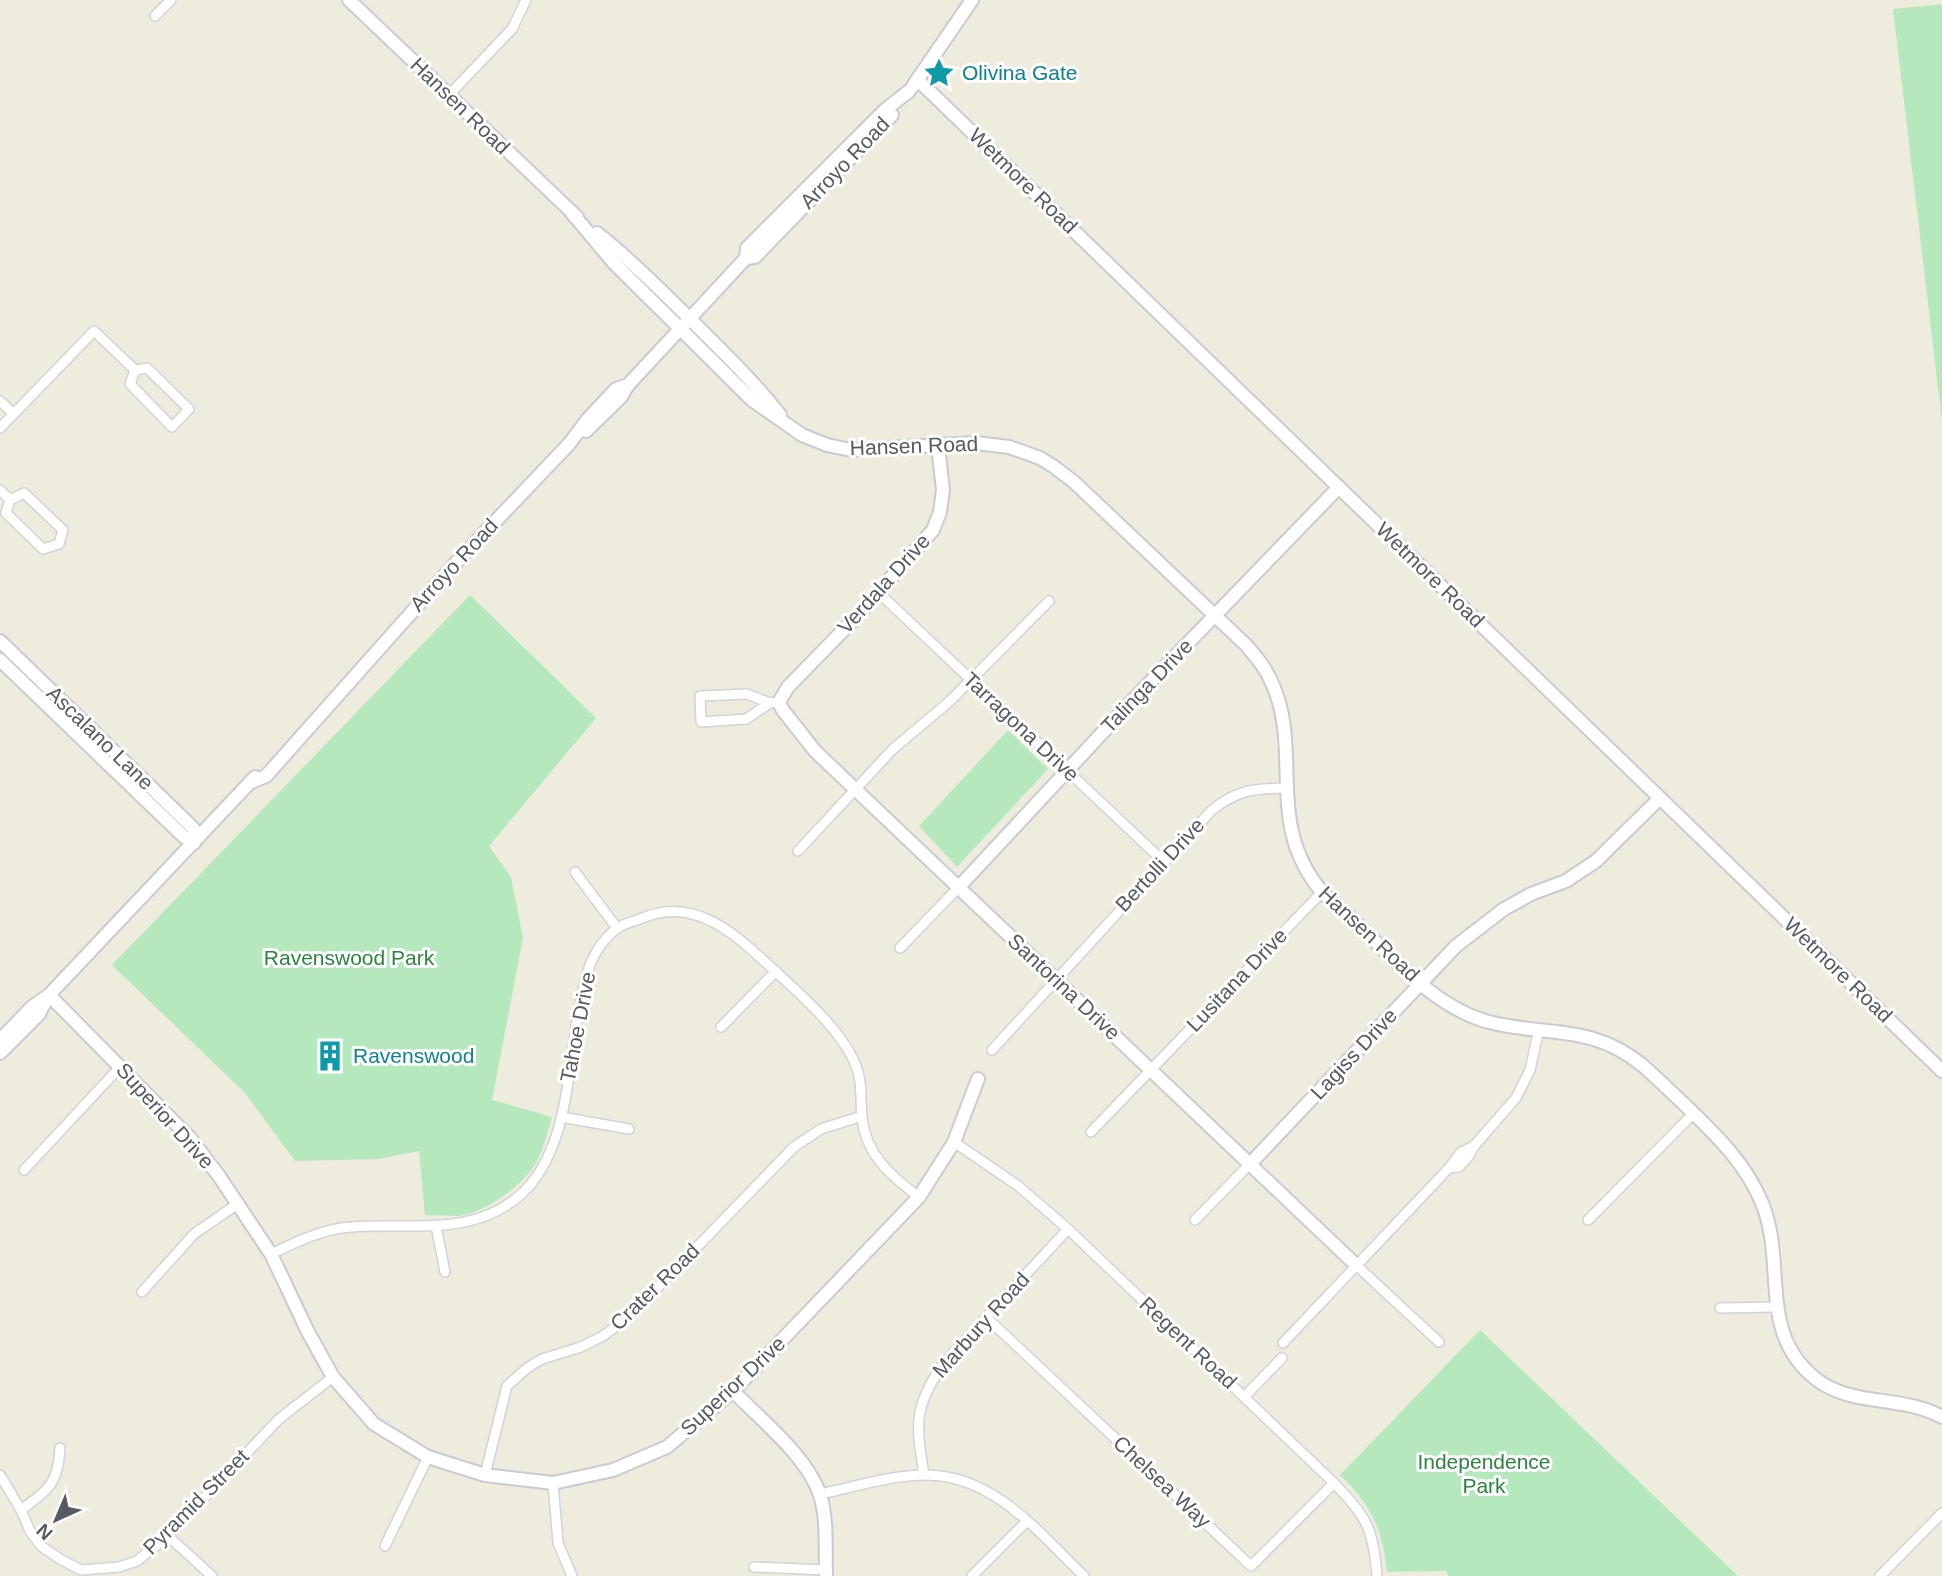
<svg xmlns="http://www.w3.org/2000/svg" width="1942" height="1576" viewBox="0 0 1942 1576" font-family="Helvetica,sans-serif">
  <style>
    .green { fill: #b6e8be }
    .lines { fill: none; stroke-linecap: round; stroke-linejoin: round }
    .street-casing { stroke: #d1d3da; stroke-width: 12 }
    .secondary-casing { stroke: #c9cbd4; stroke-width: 16 }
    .street { stroke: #fff; stroke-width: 9 }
    .secondary { stroke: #fff; stroke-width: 12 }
    .labels { text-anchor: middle; stroke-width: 6; stroke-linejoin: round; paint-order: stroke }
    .culture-label { font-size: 21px; fill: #0d838f; stroke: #fff; text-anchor: start }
    .street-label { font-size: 21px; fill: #575a61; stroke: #fff }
    .park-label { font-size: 21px; fill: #2b853e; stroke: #fff }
  </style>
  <rect width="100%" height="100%" fill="#edecdd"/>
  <g class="green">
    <polygon points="1942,4 1942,421 1893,9"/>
    <path d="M470 595 596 718 489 846 511 877 523 938 492 1100 552 1117C548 1131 544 1146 538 1159 526 1184 485 1213 458 1216 447 1216 436 1215 425 1215L419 1151 379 1159 295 1161 245 1093 112 965Z"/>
    <polygon points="1008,730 1048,769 957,867 919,826"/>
    <path d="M1480 1330 1738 1576H1448L1446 1571 1387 1572C1382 1528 1372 1506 1340 1475Z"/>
  </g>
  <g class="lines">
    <g class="street-casing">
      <g id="street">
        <polyline points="155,16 171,0"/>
        <polyline points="449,95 512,29 526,0"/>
        <polyline points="0,401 14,414"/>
        <polyline points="0,428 94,331 135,370 147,368 189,409 172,427 130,384 135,370"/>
        <polyline points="0,490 10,500"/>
        <polygon points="24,493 63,530 59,544 43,549 6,513 10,500"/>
        <polyline points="879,593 1163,861"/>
        <polyline points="770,703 747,694 700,696 701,722 746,719 770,703 779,702"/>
        <polyline points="798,851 893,749 950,701 1049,601"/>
        <polyline points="575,872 617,928"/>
        <polyline points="900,948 958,888"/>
        <polyline points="721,1027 776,971"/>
        <path d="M992 1050 1211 811C1237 789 1254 789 1287 788"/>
        <polyline points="561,1117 629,1129"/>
        <polyline points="1091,1132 1323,891"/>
        <path d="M954 1142 1017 1185 1068 1229 1334 1483C1367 1518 1373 1527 1377 1576"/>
        <polyline points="1449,1168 1459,1167 1468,1157 1474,1146 1516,1098 1530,1070 1539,1029"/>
        <polyline points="24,1170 120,1067"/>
        <polyline points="1195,1220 1250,1164"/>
        <polyline points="1588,1220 1693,1114"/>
        <polyline points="436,1226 445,1272"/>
        <path d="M271 1254C296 1242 322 1229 351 1227 408 1222 471 1238 519 1196 567 1155 568 1073 578 1014 584 982 589 950 616 929 624 923 636 921 645 917 698 896 739 938 774 970 801 995 839 1028 854 1061 863 1080 860 1098 862 1118 866 1155 891 1176 919 1197"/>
        <polyline points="1356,1265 1439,1342"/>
        <polyline points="142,1292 194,1234 239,1203"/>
        <polyline points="1720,1308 1776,1307"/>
        <polyline points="987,1318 1251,1566 1334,1483"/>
        <polyline points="1283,1343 1449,1168 1461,1152 1474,1146"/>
        <polyline points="1245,1396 1282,1358"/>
        <polyline points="0,1475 21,1510 30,1531 41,1546 60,1559 81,1570 119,1567 137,1561 168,1536 279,1419 333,1377"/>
        <polyline points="485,1475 507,1386 527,1368 542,1359 581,1347 603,1336 632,1314 794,1147 821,1129 862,1116"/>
        <path d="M924 1475C916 1424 913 1408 943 1364L1068 1229"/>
        <polyline points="553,1483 558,1543 572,1576"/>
        <path d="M820 1494C854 1487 891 1475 926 1475 994 1475 1039 1533 1084 1576"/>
        <path d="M21 1510C49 1489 58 1484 60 1448"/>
        <polyline points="168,1536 212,1576"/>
        <polyline points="385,1546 428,1457"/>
        <polyline points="754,1567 826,1570"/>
        <polyline points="972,1576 1027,1521"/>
        <polyline points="1880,1576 1942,1513"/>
      </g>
    </g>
    <g class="secondary-casing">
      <g id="secondary">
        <polyline points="349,0 577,217"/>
        <polyline points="918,80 1942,1071"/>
        <polyline points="913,86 972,0"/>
        <path d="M572 213 613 262 752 400 802 435 827 445 851 450 976 443 1009 447 1040 458 1053 466 1074 482 1246 645C1256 657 1266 668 1272 683 1302 749 1267 817 1315 883 1325 898 1343 910 1356 923 1395 959 1435 1008 1489 1022 1547 1037 1590 1023 1642 1065 1656 1077 1670 1091 1684 1104 1715 1134 1745 1162 1762 1203 1787 1264 1757 1333 1816 1379 1851 1407 1903 1395 1942 1417"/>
        <path d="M597 233C633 262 666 295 699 328 727 356 755 383 780 415"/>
        <polyline points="746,258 755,257 892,115"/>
        <polyline points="586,431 621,397 628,385 746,258 747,248 885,110 909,91"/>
        <polyline points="938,446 943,490 940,512 933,530 862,611 788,687 779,702 782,709 815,751 856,790 1356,1265"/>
        <polyline points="0,641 192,827 199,837"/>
        <polyline points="0,660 183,836 194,843"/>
        <polyline points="252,782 266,776 452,567 569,444 587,420 616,389 628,385"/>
        <polyline points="958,888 1131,702 1339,487"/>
        <polyline points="49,995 190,1138 219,1176 271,1254 308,1332 333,1377 374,1424 428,1457 485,1475 553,1483 613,1470 667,1447 733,1391 919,1197 954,1142 978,1079"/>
        <polyline points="0,1040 32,1007 49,995 255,777"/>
        <polyline points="0,1053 39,1014 47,998"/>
        <polyline points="1250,1164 1456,946 1504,909 1531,894 1566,881 1596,861 1660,798"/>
        <path d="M733 1391C761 1420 807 1456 820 1495 828 1520 825 1550 826 1576"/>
      </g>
    </g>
    <use href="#street" class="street"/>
    <use href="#secondary" class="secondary"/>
  </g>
  <defs>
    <g id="sight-bare" transform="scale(2.415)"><path d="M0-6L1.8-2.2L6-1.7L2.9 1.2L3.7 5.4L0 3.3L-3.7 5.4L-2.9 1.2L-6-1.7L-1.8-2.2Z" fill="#0f9aa8" stroke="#fff" stroke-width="2.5" paint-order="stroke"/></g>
    <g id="building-bare" transform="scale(2.415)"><path d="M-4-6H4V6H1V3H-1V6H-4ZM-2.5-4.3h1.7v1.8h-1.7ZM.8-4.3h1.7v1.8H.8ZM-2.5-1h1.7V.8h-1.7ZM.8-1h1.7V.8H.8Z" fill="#0f9aa8" stroke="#fff" stroke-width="2.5" paint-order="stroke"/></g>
  </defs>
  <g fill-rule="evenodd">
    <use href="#sight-bare" x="939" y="73"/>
    <use href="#building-bare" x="330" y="1056"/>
  </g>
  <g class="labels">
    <g class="culture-label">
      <text x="962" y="80">Olivina Gate</text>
      <text x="353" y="1063">Ravenswood</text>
    </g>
    <g class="street-label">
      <text transform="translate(460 106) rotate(44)" y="7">Hansen Road</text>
      <text transform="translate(845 163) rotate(-46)" y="7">Arroyo Road</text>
      <text transform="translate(1023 181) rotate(44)" y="7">Wetmore Road</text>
      <text transform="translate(914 446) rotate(-2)" y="7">Hansen Road</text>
      <text transform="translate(454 565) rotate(-47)" y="7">Arroyo Road</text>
      <text transform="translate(1430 575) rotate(44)" y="7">Wetmore Road</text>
      <text transform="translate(884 584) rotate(-48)" y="7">Verdala Drive</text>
      <text transform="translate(1147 686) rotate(-46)" y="7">Talinga Drive</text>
      <text transform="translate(1021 727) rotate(43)" y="7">Tarragona Drive</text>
      <text transform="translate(100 738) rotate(44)" y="7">Ascalano Lane</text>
      <text transform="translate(1160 865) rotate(-47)" y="7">Bertolli Drive</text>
      <text transform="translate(1369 934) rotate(43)" y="7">Hansen Road</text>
      <text transform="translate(1838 970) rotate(44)" y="7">Wetmore Road</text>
      <text transform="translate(1237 980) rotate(-46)" y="7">Lusitana Drive</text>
      <text transform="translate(1064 987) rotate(43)" y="7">Santorina Drive</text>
      <text transform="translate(578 1027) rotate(-79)" y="7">Tahoe Drive</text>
      <text transform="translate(1354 1054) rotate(-47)" y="7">Lagiss Drive</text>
      <text transform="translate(165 1116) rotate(48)" y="7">Superior Drive</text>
      <text transform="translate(655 1287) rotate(-44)" y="7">Crater Road</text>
      <text transform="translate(981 1325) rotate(-48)" y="7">Marbury Road</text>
      <text transform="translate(1188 1343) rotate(43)" y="7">Regent Road</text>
      <text transform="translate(733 1386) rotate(-43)" y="7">Superior Drive</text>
      <text transform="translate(1162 1482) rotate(43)" y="7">Chelsea Way</text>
      <text transform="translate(196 1502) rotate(-45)" y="7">Pyramid Street</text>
    </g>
    <g class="park-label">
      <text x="349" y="965">Ravenswood Park</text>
      <text x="1484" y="1469">Independence<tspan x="1484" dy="24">Park</tspan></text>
    </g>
  </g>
  <g transform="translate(56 1520) rotate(224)" stroke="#ffffff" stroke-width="5" paint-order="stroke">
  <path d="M0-5L12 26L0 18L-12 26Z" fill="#575a61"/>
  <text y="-10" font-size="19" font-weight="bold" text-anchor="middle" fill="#575a61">N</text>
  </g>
</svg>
